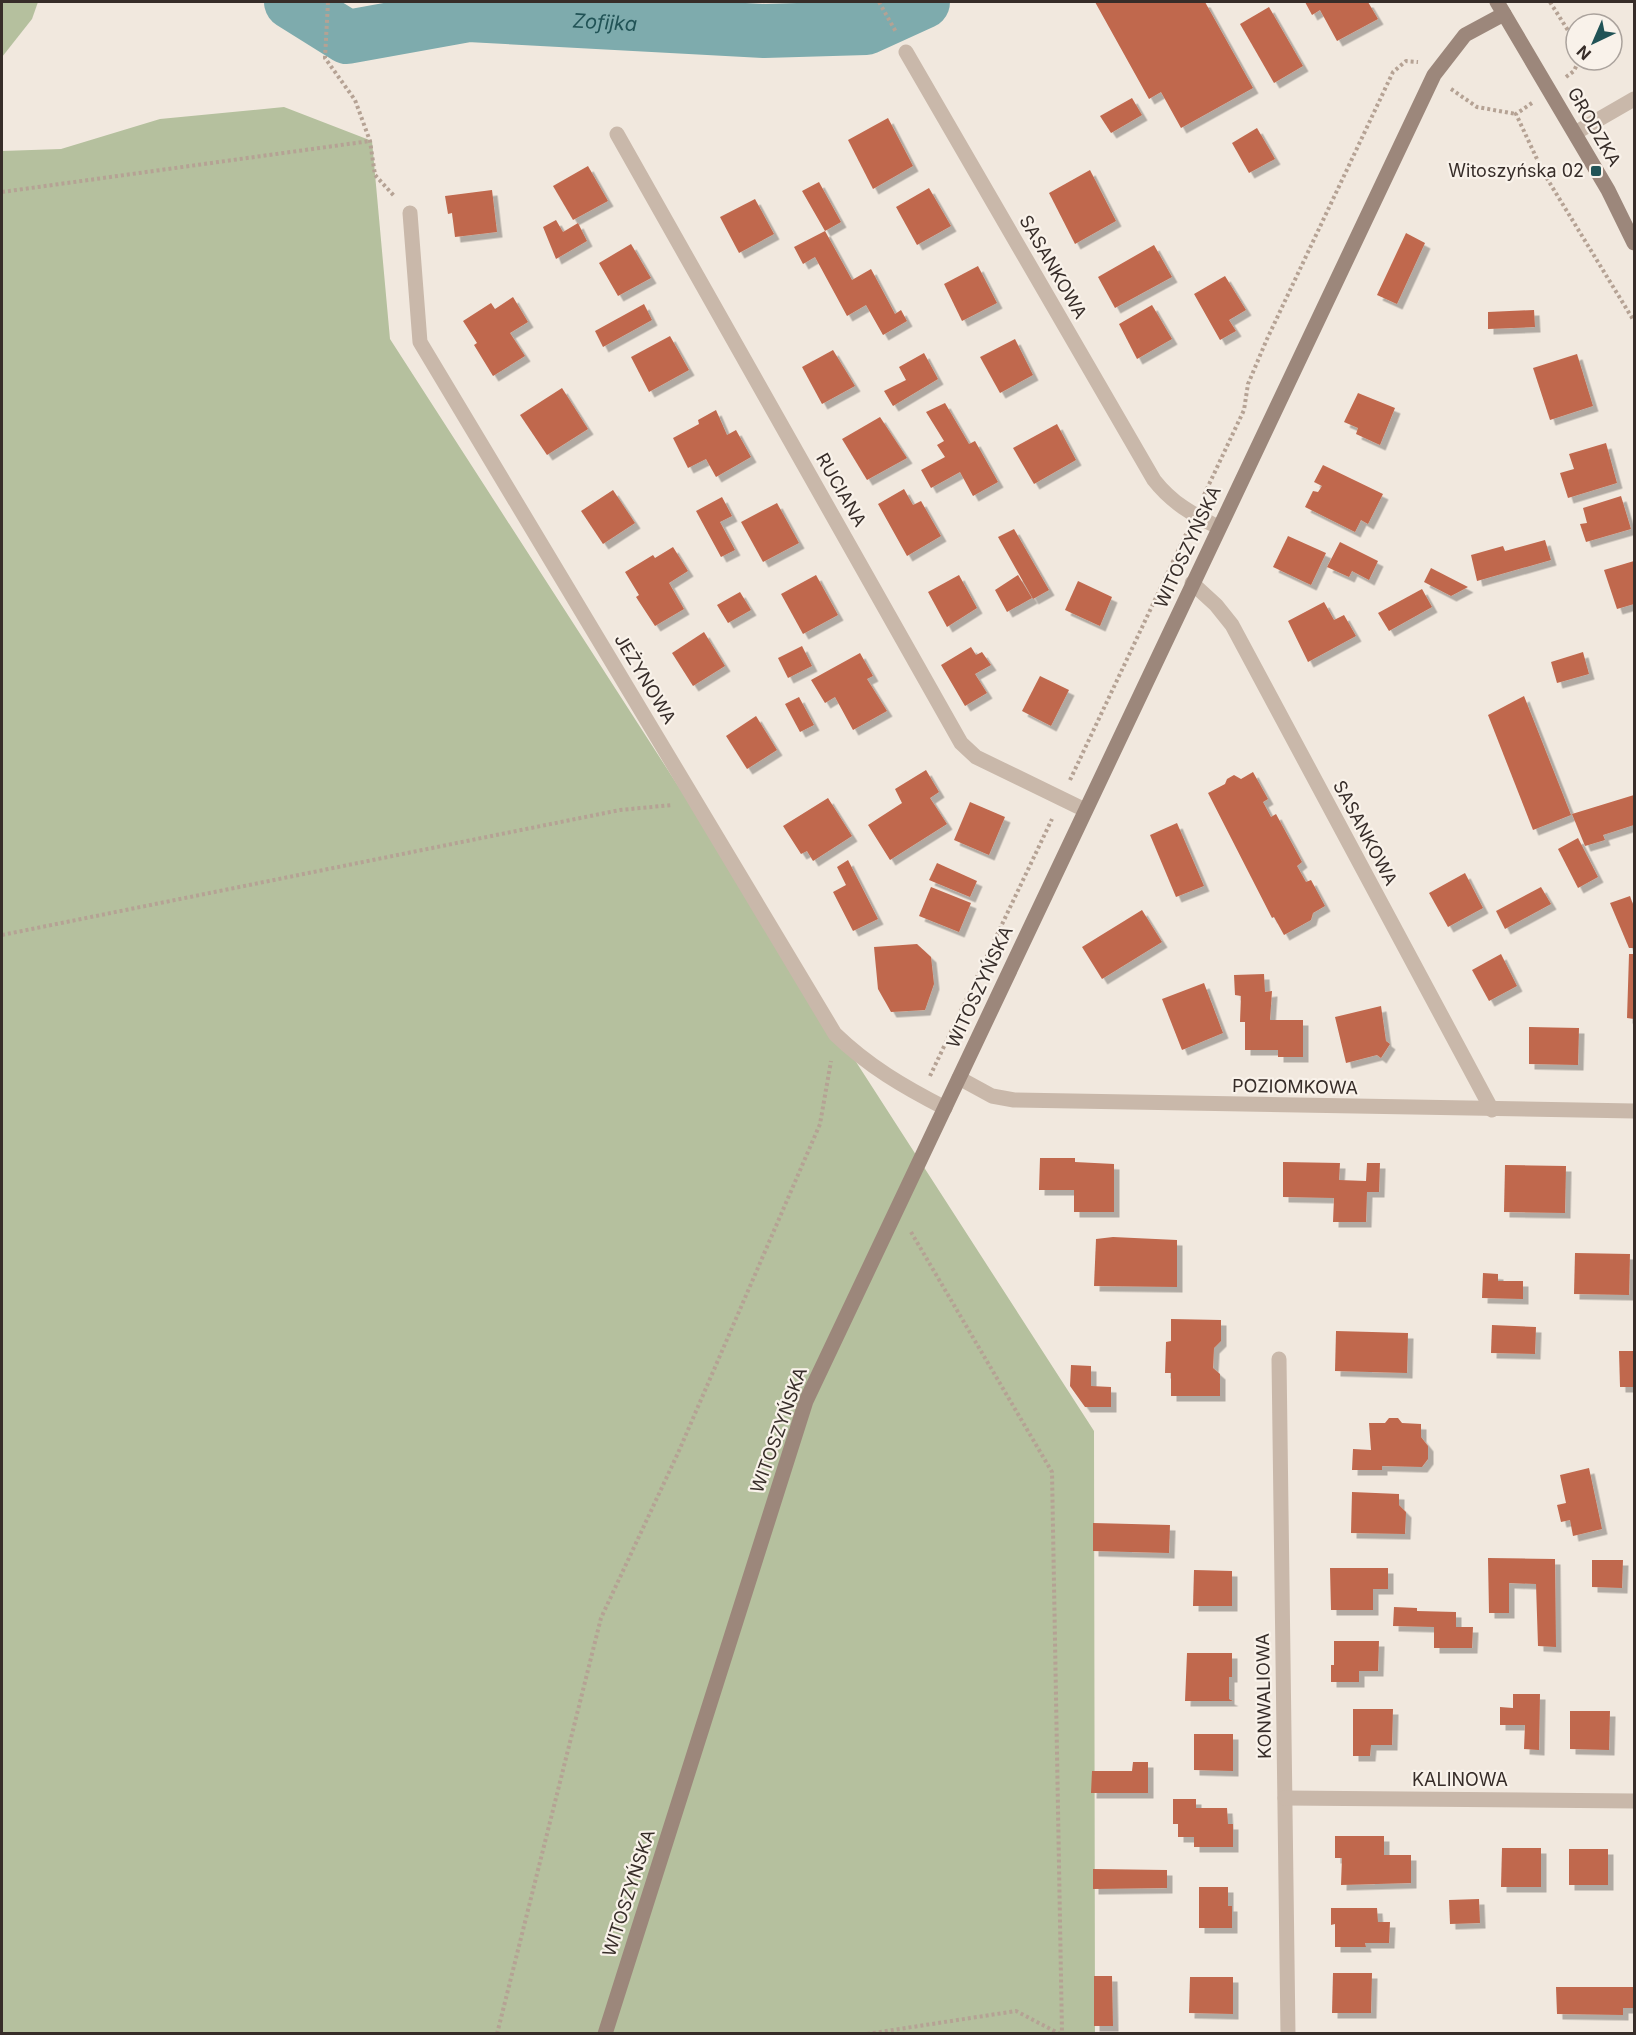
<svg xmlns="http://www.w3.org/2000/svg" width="1636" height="2035" viewBox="0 0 1636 2035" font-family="Inter,sans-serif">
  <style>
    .green { fill: #b5c09e }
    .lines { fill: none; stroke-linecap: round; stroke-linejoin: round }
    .river { stroke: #7eabad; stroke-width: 54 }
    .building { fill: #c0684d; filter: url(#shadow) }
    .path { stroke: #b5a294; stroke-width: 4; stroke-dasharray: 3 3; stroke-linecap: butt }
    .street { stroke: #c9b8aa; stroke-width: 15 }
    .secondary { stroke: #9c877b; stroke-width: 15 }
    .poi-dot { fill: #215356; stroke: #f9f2ea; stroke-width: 2 }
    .labels { text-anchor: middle; stroke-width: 4.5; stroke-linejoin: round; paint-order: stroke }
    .street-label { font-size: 18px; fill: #372d29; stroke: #f9f2ea }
    .poi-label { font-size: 18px; fill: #372d29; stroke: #f9f2ea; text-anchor: end }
    .water-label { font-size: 20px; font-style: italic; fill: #215356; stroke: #f9f2ea }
  </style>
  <defs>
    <filter id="shadow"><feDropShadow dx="5.5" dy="5.5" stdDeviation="0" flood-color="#0004"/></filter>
  </defs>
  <rect width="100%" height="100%" fill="#f1e8de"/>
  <g class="green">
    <polygon points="2,2 38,2 32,19 2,57"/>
    <polygon points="284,107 372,141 390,339 1094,1431 1095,2033 2,2033 2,151 61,149 160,119"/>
  </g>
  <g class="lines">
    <path class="river" id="s1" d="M291 2 347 37 469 15 764 31 866 28 923 2"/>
  </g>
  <g class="building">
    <polygon points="1095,2 1205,2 1253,88 1181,128 1161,92 1149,99"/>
    <polygon points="1305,2 1368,2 1378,19 1337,41 1320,10 1312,15"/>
    <polygon points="1269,7 1303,66 1274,83 1240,24"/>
    <polygon points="1132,98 1142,115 1111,133 1100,116"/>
    <polygon points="888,118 913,166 873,189 848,140"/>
    <polygon points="1257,128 1275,159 1249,173 1232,143"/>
    <polygon points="588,166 608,201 573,220 553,186"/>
    <polygon points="1090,170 1116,221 1075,244 1049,193"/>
    <polygon points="819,182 841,222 825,231 852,280 871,269 895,314 901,310 907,321 883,335 866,305 847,316 815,257 803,264 794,247 825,231 802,191"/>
    <polygon points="929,188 951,226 917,245 896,207"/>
    <polygon points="492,190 497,232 455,237 452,213 448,214 445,196"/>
    <polygon points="755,199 774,234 739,253 720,217"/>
    <polygon points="556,220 563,232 578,223 587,241 556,259 543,227"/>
    <polygon points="1406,233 1425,243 1397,304 1377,295"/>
    <polygon points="631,244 651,278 618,296 599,263"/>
    <polygon points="1154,245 1172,277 1115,308 1098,277"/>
    <polygon points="978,266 997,303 962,321 944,284"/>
    <polygon points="1225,276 1246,310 1229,320 1236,331 1220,340 1194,294"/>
    <polygon points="513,297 528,322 510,333 525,356 493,376 474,345 477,343 463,321 491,303 495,309"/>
    <polygon points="644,304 652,320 603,347 595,331"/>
    <polygon points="1152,305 1172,339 1137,359 1119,324"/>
    <polygon points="1534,310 1535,327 1488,329 1488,312"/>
    <polygon points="670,336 689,370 649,392 631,357"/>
    <polygon points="1015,339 1033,375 1000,393 980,357"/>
    <polygon points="833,350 855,386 822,404 802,367"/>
    <polygon points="924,353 938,379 893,406 884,391 906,380 899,367"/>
    <polygon points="1577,354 1593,406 1550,420 1533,368"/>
    <polygon points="562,388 588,429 547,455 520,415"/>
    <polygon points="1358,393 1395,408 1380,445 1356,434 1358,428 1344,422"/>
    <polygon points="945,403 969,444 975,441 998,482 973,496 960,472 931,488 921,470 945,457 937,445 944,441 926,412"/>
    <polygon points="716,410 727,435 736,430 751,457 716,477 706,459 688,468 673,438 699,424 698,420"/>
    <polygon points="880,417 907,458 867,480 842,439"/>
    <polygon points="1057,424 1076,460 1034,484 1013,448"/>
    <polygon points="1606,443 1617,483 1568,498 1560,473 1574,469 1569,454"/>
    <polygon points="1323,465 1383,494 1368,524 1361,520 1355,532 1305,507 1313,491 1318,492 1322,486 1314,482"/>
    <polygon points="904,489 913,505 921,501 941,536 907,556 878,504"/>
    <polygon points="613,490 635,523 603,544 581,511"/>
    <polygon points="1621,496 1631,529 1586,542 1580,524 1587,523 1583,508"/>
    <polygon points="722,497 732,516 720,522 735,550 721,557 696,511"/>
    <polygon points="777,503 799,543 763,562 741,522"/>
    <polygon points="1014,529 1049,590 1033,599 998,537"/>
    <polygon points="1288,536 1326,553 1311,585 1273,567"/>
    <polygon points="1545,540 1551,560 1477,581 1471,555 1503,546 1505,551"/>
    <polygon points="1340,542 1378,561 1369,580 1352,571 1349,577 1327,567"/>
    <polygon points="673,547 688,571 669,583 684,609 655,626 636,597 639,595 625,572 653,555 655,558"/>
    <polygon points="1634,561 1634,604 1617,609 1604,570"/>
    <polygon points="1431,568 1468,587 1451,596 1424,582"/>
    <polygon points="816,575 838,615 803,634 781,594"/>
    <polygon points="959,575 977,608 947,627 928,592"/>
    <polygon points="1018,575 1032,598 1007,612 995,590"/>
    <polygon points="1078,581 1112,597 1100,626 1065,610"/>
    <polygon points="1422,589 1432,607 1389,631 1378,613"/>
    <polygon points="740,592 751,610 728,623 717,605"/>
    <polygon points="1324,602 1334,620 1344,615 1356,636 1308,662 1288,621"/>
    <polygon points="704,632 725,666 693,686 672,653"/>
    <polygon points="802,646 812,666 788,678 778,658"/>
    <polygon points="971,647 976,655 982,652 991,665 975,674 987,693 965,706 941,665"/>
    <polygon points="1583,652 1589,674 1557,683 1551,662"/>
    <polygon points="860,653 873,676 867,679 887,711 853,730 835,697 825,703 811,680"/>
    <polygon points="1040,676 1069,690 1051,726 1022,711"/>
    <polygon points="1524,696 1571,815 1533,830 1488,715"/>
    <polygon points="799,697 814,725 800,732 785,704"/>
    <polygon points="756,716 777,750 747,769 726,736"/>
    <polygon points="926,770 939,792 930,798 947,824 890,860 868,825 902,803 895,789"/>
    <polygon points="1253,772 1268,799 1263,802 1271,817 1276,814 1302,862 1297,866 1306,882 1311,880 1325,906 1313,913 1311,920 1284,935 1274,917 1272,918 1208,793 1225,784 1227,779 1234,775 1241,779"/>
    <polygon points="1634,795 1634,825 1603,835 1605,840 1585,846 1572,814"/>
    <polygon points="828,798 852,836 813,861 807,851 801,854 783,826"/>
    <polygon points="970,802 1005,817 989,855 954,840"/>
    <polygon points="1177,823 1204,886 1176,897 1150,835"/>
    <polygon points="1578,838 1598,877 1578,888 1558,849"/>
    <polygon points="848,860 878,919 853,931 833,892 846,885 837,867"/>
    <polygon points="937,863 977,881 970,897 929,880"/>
    <polygon points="1465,873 1483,908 1448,927 1429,893"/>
    <polygon points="931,887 971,903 959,932 919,916"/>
    <polygon points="1541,887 1551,904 1505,929 1496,911"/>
    <polygon points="1630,896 1634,907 1634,948 1629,948 1610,903"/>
    <polygon points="1142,910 1162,942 1102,979 1082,947"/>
    <polygon points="917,944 931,957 934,984 925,1010 891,1012 878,989 874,947"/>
    <polygon points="1501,954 1517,986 1489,1001 1472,970"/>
    <polygon points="1629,954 1634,954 1634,1019 1627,1018"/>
    <polygon points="1264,974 1265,992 1272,991 1270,1020 1303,1020 1303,1057 1278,1057 1278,1050 1245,1050 1245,1022 1240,1022 1241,996 1235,995 1234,975"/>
    <polygon points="1204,983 1223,1033 1182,1050 1162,999"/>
    <polygon points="1381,1006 1386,1041 1390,1044 1381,1058 1377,1055 1346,1063 1335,1017"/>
    <polygon points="1529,1027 1579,1028 1578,1065 1529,1064"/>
    <polygon points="1040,1158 1075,1158 1075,1162 1114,1164 1114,1212 1074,1212 1074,1190 1039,1190"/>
    <polygon points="1283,1162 1340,1163 1339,1180 1366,1181 1367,1163 1380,1163 1379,1192 1367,1192 1366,1222 1333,1222 1334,1198 1283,1197"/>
    <polygon points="1505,1165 1566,1166 1565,1213 1504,1212"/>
    <polygon points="1113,1237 1177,1240 1177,1287 1094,1286 1096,1239"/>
    <polygon points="1575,1253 1630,1254 1629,1295 1574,1294"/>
    <polygon points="1483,1273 1498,1274 1498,1281 1523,1281 1523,1299 1482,1298"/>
    <polygon points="1171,1319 1221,1320 1221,1341 1214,1348 1213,1368 1220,1374 1220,1396 1171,1396 1171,1373 1165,1373 1166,1342 1171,1341"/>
    <polygon points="1492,1325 1536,1327 1535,1354 1491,1353"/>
    <polygon points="1336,1331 1408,1333 1407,1373 1335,1371"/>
    <polygon points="1619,1351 1634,1351 1634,1387 1620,1387"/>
    <polygon points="1071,1365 1091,1366 1091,1386 1111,1387 1111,1407 1085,1407 1070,1386"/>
    <polygon points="1389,1418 1398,1418 1402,1423 1421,1424 1421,1437 1428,1446 1428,1459 1422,1467 1382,1466 1382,1470 1352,1470 1353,1449 1371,1450 1369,1423 1385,1423"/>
    <polygon points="1589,1468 1602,1529 1573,1536 1570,1520 1561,1522 1557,1505 1566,1503 1560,1475"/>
    <polygon points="1352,1492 1399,1494 1399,1505 1406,1512 1405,1534 1351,1533"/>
    <polygon points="1093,1523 1170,1525 1169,1553 1093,1551"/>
    <polygon points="1488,1558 1555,1559 1556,1647 1538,1646 1536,1584 1509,1583 1509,1613 1489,1613"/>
    <polygon points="1592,1560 1623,1560 1622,1588 1592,1587"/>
    <polygon points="1330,1568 1388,1568 1388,1589 1373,1589 1373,1610 1331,1610"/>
    <polygon points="1194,1570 1232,1571 1232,1606 1193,1606"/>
    <polygon points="1394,1607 1417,1608 1417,1611 1456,1612 1456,1627 1473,1627 1472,1648 1434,1648 1434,1627 1393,1626"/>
    <polygon points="1334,1641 1379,1641 1378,1671 1359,1671 1359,1682 1331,1682 1331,1665 1334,1665"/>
    <polygon points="1187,1653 1232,1653 1232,1677 1229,1677 1229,1699 1233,1701 1185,1701"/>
    <polygon points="1513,1694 1540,1694 1539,1750 1524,1749 1525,1725 1500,1725 1500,1707 1513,1708"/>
    <polygon points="1353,1709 1393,1709 1392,1745 1371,1745 1370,1756 1353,1756"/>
    <polygon points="1570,1711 1610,1711 1609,1750 1570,1749"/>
    <polygon points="1194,1734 1233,1734 1233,1771 1194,1770"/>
    <polygon points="1133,1762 1148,1762 1148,1793 1091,1793 1092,1771 1132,1771"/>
    <polygon points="1173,1799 1196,1799 1196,1808 1227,1808 1228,1824 1233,1824 1233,1847 1194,1847 1194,1837 1178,1837 1178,1824 1173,1824"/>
    <polygon points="1335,1836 1384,1836 1384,1855 1411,1855 1411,1883 1341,1885 1342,1858 1335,1858"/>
    <polygon points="1502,1848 1541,1848 1541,1887 1501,1887"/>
    <rect x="1569" y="1849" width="39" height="36"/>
    <polygon points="1093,1869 1167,1870 1167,1888 1093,1889"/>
    <polygon points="1199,1887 1228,1887 1228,1906 1232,1906 1232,1928 1199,1928"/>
    <polygon points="1479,1899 1480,1923 1450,1924 1449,1900"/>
    <polygon points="1331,1908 1377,1908 1378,1922 1390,1922 1389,1943 1365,1943 1366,1947 1335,1947 1335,1924 1331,1925"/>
    <polygon points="1333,1973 1372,1973 1371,2013 1332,2013"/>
    <polygon points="1094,1976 1112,1976 1113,2026 1094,2026"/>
    <polygon points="1190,1977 1233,1977 1233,2014 1189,2013"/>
    <polygon points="1556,1987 1634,1987 1634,2008 1623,2008 1623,2015 1557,2014"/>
  </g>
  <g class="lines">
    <g class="path">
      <polyline points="328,2 325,58 355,100 370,141 375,175 395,197"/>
      <polyline points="879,2 896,32"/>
      <polyline points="1550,2 1576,43"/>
      <polyline points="1566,77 1574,71 1579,60"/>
      <polyline points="1451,89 1477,107 1516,114"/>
      <polyline points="1532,103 1516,114 1543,172 1634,321"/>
      <polyline points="2,192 370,141"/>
      <polyline points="1204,495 1244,410 1248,384 1267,339 1393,72 1406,61 1418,62"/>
      <polyline points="1070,780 1186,534"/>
      <polyline points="2,935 620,810 672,805"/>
      <polyline points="930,1076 1052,819"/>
      <polyline points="911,1232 1052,1472 1062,2034"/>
      <polyline points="497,2034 601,1618 678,1453 820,1124 831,1061"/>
      <polyline points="867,2034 1016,2011 1060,2034"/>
    </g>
    <g class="street">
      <path d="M906 52 1154 480C1172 503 1192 514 1218 527"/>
      <polyline points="1575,133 1634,99"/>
      <polyline points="617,134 961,743 976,757 1085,810"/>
      <path d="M410 213 420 342 835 1034C868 1066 904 1087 945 1108"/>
      <polyline points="1192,583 1216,605 1232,625 1492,1110"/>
      <polyline points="959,1078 992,1096 1014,1100 1634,1111"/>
      <polyline points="1279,1359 1288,2034"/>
      <polyline points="1285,1798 1634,1801"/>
    </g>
    <g class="secondary">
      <polyline points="1497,2 1608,190 1634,243"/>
      <polyline points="605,2034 806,1401 1434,75 1465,35 1504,14"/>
    </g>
  </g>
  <rect class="poi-dot" x="1590" y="165" width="12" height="12" rx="3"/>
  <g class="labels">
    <g class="street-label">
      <text transform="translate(1594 127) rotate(60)" y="6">GRODZKA</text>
      <text transform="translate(1053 267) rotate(60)" y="6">SASANKOWA</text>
      <text transform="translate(841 490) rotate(60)" y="6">RUCIANA</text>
      <text transform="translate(1188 547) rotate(-65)" y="6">WITOSZYŃSKA</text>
      <text transform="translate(645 679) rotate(59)" y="6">JEŻYNOWA</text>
      <text transform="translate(1365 833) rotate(62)" y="6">SASANKOWA</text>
      <text transform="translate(980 987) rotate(-65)" y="6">WITOSZYŃSKA</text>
      <text transform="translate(1295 1087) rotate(1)" y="6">POZIOMKOWA</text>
      <text transform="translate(779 1430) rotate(-70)" y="6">WITOSZYŃSKA</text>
      <text transform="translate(1264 1696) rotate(-91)" y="6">KONWALIOWA</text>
      <text x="1460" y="1786">KALINOWA</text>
      <text transform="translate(629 1893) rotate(-72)" y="6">WITOSZYŃSKA</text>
    </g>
    <g class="poi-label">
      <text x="1584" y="177">Witoszyńska 02</text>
    </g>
    <g class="water-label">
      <text dy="7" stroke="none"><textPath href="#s1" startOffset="326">Zofijka</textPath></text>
    </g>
  </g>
  <rect width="1636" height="2035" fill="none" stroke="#372d29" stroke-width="6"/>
  <g transform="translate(1594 42) rotate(224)"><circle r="28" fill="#f9f2ea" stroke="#aba39d" stroke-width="1.5"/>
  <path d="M0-4.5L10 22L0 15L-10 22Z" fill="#215356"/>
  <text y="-9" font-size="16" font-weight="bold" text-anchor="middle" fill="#372d29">N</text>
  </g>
</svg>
